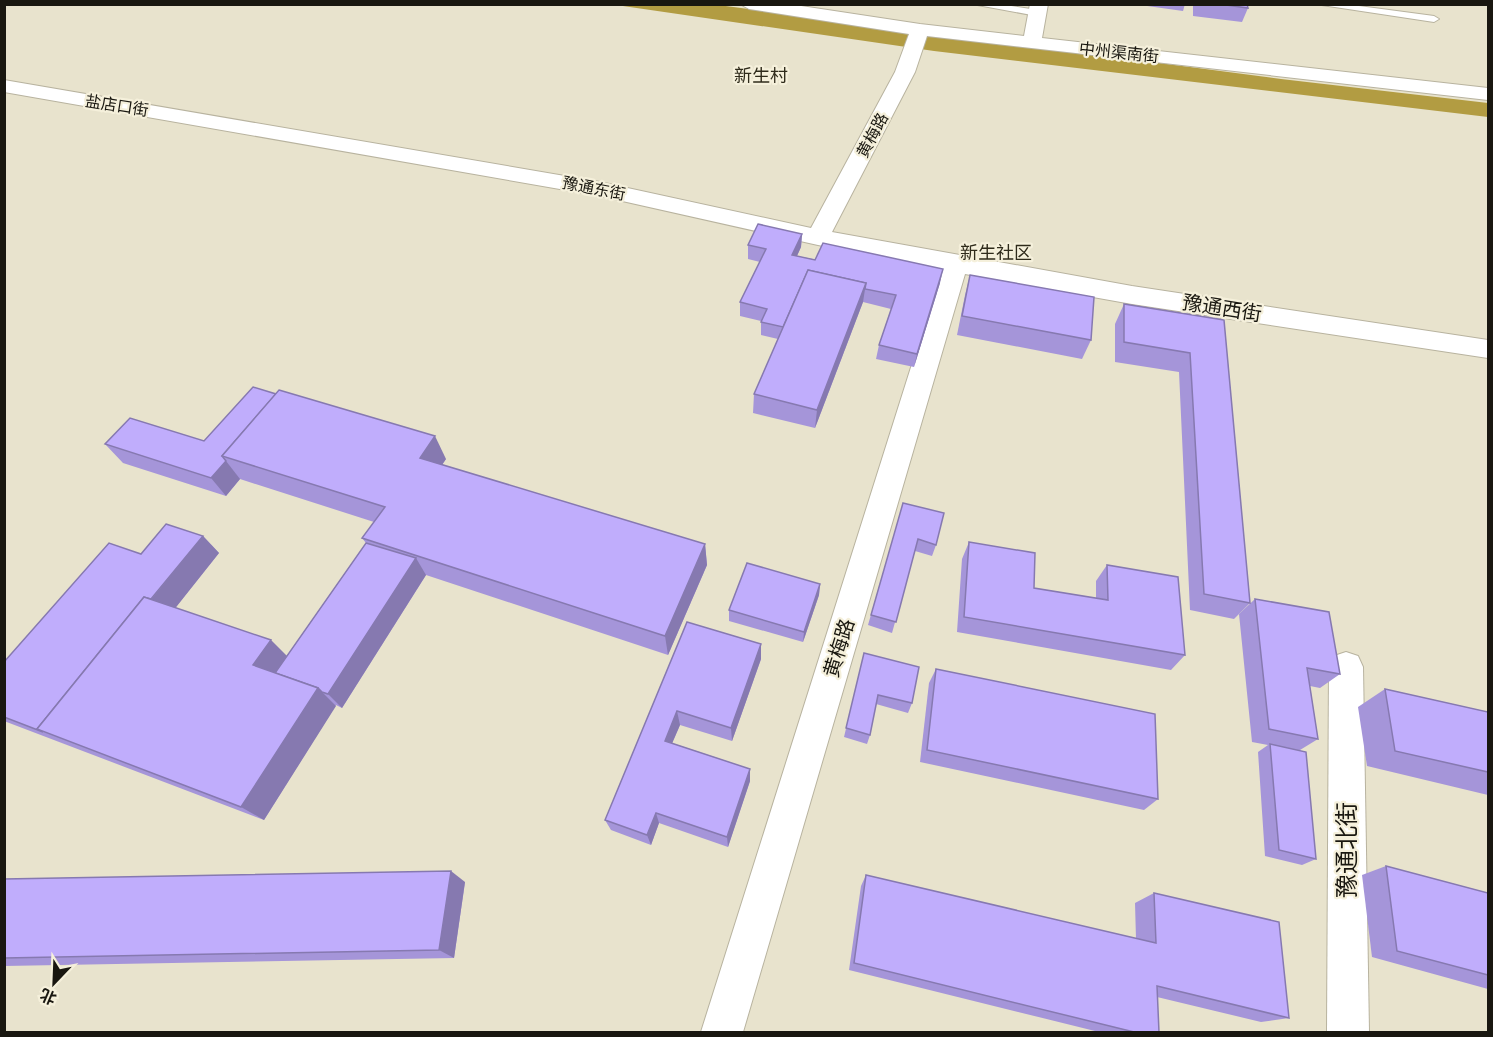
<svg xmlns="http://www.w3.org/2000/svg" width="1493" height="1037" viewBox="0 0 1493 1037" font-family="'Varela Round','Noto Sans SC',sans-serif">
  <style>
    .water { fill: #b29c42 }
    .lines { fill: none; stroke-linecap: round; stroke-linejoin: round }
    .lane-casing { stroke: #b8b39f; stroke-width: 2 }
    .street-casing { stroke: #b8b39f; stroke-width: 2 }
    .lane { fill: #fff; fill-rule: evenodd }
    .street { fill: #fff; fill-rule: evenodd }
    .wall { fill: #a595d9 }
    .shaded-wall { fill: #8679b0 }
    .building { fill: #c0adfc; stroke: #8679b0; stroke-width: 1.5 }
    .labels { text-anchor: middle; stroke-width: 4.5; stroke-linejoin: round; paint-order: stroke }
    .far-street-label { font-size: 16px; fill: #191710; stroke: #f5f0db }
    .far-quarter-label { font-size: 18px; fill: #2f2b1b; stroke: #f5f0db }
    .street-label { font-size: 20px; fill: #191710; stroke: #f5f0db }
    .near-street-label { font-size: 24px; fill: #191710; stroke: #f5f0db }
  </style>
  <rect width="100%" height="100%" fill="#e8e3cd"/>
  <polygon class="water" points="616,5 718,5 1281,79 1488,103 1488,117 934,51"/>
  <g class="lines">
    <g class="lane-casing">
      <g id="lane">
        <polygon points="972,4 998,4 1037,10 1042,13 1037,16"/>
        <polygon points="1315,4 1344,4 1434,16 1439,19 1434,22"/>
      </g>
    </g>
    <g class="street-casing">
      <g id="street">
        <polygon points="740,4 788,4 920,24 1024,36 1030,4 1048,4 1042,38 1488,88 1488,100 927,36 915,72 832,232 1132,286 1488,340 1488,358 1132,304 965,274 743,1032 701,1032 942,269 818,245 600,196 4,92 4,80 600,182 811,228 895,72 909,34 749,9"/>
        <polygon points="1346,652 1358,656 1363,667 1369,1032 1327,1032 1329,667 1334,656"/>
      </g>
    </g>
    <use href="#lane" class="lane"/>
    <use href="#street" class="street"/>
  </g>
  <g class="wall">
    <polygon points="1133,4 1185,4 1183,11"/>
    <polygon points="1193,4 1247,4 1248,8 1242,22 1193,16"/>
    <polygon points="802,234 801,247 797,256 940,283 914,367 876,359 879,345 891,309 863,302 815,428 753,413 754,394 778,339 761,335 761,321 740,316 740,302 760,262 748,259 748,245"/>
    <polygon points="970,275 1091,340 1082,359 957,335 965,295"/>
    <polygon points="1124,304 1224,320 1250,603 1234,619 1190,610 1179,372 1115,362 1115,324"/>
    <polygon points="204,441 446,459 442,465 705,544 707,565 668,655 426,575 342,708 336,705 264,820 4,721 4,662 141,554 203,536 219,553 175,608 287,656 366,543 362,538 374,522 240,479 226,496 123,463 105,444"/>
    <polygon points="903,503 936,545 932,556 915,551 892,633 868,625"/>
    <polygon points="969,542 1034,588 1096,598 1096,581 1107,565 1185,655 1171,670 957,632 962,559"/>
    <polygon points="820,584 819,595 803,642 729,621 729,610"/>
    <polygon points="1255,599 1340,674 1320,688 1310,686 1318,739 1300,750 1316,859 1302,865 1265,856 1258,752 1268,745 1252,742 1239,614"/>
    <polygon points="687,622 761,644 761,659 732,741 680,725 672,743 750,769 750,781 728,847 659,823 651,845 611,830 605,820"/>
    <polygon points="864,653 912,703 908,713 876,704 870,735 867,744 844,737"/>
    <polygon points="936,669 1158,799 1144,810 920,762 929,683"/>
    <polygon points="1385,689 1488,712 1488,795 1367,766 1358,707"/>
    <polygon points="1386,866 1488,893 1488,989 1372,957 1362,875"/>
    <polygon points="866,875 1136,939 1135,903 1154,893 1289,1018 1261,1022 1157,997 1159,1032 1099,1032 849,970 861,886"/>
    <polygon points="4,879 465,882 454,958 4,966"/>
  </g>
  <g class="shaded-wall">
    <polygon points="802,234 801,247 791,269 792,255"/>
    <polygon points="943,269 940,283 914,367 917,354"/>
    <polygon points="866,283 863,302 815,428 817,410"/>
    <polygon points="435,436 446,459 431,481 420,458"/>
    <polygon points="226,461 240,479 226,496 211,478"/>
    <polygon points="203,536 219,553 70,741 44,731"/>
    <polygon points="705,544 707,565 668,655 665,636"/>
    <polygon points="416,558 426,575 342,708 328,694"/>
    <polygon points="820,584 819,595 803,642 804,632"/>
    <polygon points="271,640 290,659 277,678 253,665"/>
    <polygon points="761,644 761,659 732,741 731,728"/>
    <polygon points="318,688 336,706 264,820 241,807"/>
    <polygon points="677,711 680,725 668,753 665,741"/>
    <polygon points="750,769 750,781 728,847 727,837"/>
    <polygon points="656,813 659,823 651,845 647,835"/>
    <polygon points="451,871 465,882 454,958 439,950"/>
  </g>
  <g class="building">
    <polygon points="1219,4 1247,4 1248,8"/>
    <polygon points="758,224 802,234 792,255 815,260 823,243 943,269 917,354 879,345 896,295 865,289 866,283 808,270 783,327 761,322 767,309 740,302 766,249 748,245"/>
    <polygon points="808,270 866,283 817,410 754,394"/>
    <polygon points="970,275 1094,297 1091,340 962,316"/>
    <polygon points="1124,304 1224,320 1250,603 1204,594 1190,353 1124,342"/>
    <polygon points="253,387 276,394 222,456 226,461 211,478 105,444 130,418 204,441"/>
    <polygon points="279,390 435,436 420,458 705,544 665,636 362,538 385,507 222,456"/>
    <polygon points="903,503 944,513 936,545 918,539 896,622 871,615"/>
    <polygon points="166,524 203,536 151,599 144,597 37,729 43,732 4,717 4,662 109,543 141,554"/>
    <polygon points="969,542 1035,553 1034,588 1108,600 1107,565 1178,577 1185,655 964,617"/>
    <polygon points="366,543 416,558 328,694 322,692 318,688 275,673"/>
    <polygon points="747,563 820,584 804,632 729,610"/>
    <polygon points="144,597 271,640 253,665 318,688 241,807 37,729"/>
    <polygon points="1255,599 1329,612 1340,674 1307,668 1318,739 1269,729"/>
    <polygon points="687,622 761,644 731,728 677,711 665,741 750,769 727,837 656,813 647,835 605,820"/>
    <polygon points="864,653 919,667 912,703 878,695 870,735 846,728"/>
    <polygon points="936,669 1155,714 1158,799 927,750"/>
    <polygon points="1385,689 1488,712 1488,772 1395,751"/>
    <polygon points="1270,744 1306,752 1316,859 1279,850"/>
    <polygon points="1386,866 1488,893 1488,975 1397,951"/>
    <polygon points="451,871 439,950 4,958 4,879"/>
    <polygon points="866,875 1156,943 1154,893 1279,922 1289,1018 1157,986 1159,1032 1134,1032 854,963"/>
  </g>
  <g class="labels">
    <g class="far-street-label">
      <text transform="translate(1119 52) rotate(6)" y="6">中州渠南街</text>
      <text transform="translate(117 105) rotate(9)" y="6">盐店口街</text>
      <text transform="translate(872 135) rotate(-62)" y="6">黄梅路</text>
      <text transform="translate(594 188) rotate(11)" y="6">豫通东街</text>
    </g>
    <g class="far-quarter-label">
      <text x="761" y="82">新生村</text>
      <text x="996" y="259">新生社区</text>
    </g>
    <g class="street-label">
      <text transform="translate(1222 308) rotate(9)" y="7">豫通西街</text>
      <text transform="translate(839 648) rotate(-73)" y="7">黄梅路</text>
    </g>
    <g class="near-street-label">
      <text transform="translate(1347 850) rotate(-90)" y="8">豫通北街</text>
    </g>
  </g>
  <rect width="1493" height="1037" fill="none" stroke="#191710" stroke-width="12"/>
  <g transform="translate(54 983) rotate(203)" stroke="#f5f0db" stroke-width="4.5" paint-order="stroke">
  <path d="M0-4.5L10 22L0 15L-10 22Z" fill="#191710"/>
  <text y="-9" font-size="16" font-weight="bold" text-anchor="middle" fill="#191710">北</text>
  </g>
</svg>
